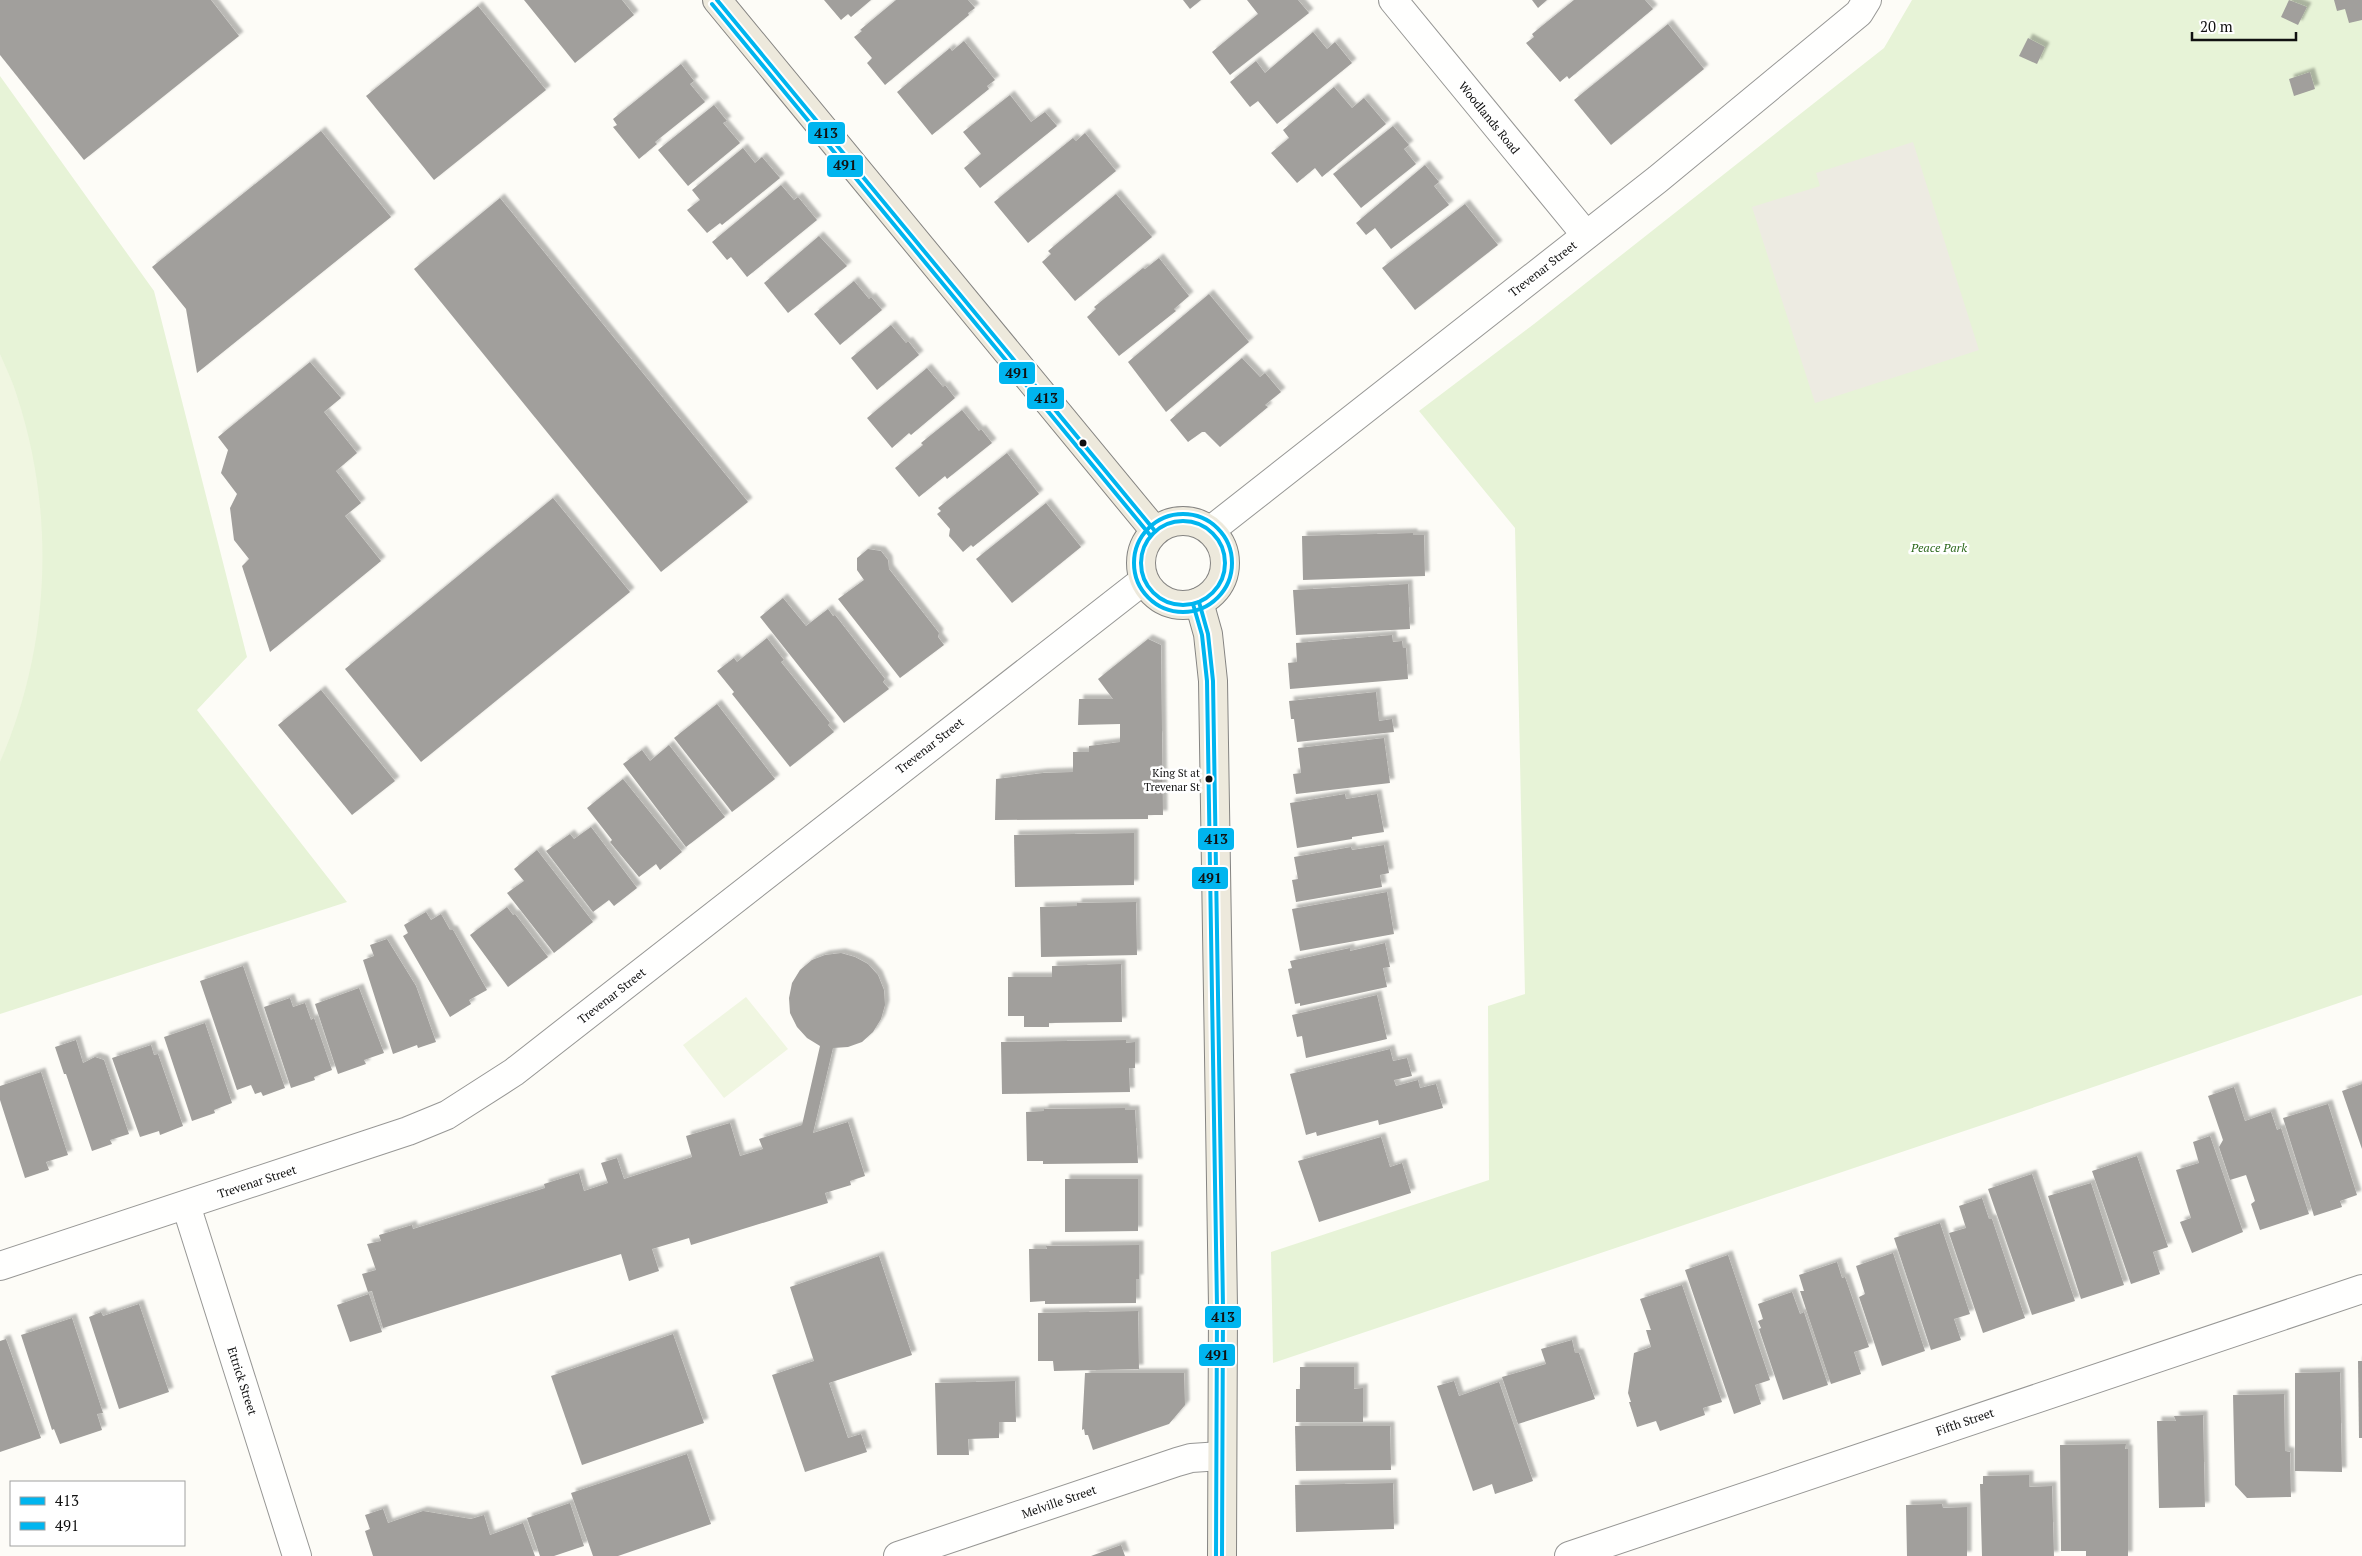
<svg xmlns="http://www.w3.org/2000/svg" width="2362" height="1556" viewBox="0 0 2362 1556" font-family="'PT Serif',serif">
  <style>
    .park { fill: #e7f3d7 }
    .pitch { fill: #f0f6e1 }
    .plaza { fill: #edebe2 }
    .building { fill: #a19f9c; filter: url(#shadow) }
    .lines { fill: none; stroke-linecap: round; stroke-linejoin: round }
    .minor-casing { stroke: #979795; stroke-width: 30 }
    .major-casing { stroke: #858482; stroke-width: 30 }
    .minor { stroke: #fffffe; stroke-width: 28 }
    .major { stroke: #ede9dc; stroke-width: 28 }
    .bus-1-casing { stroke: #fff; stroke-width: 8 }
    .bus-2-casing { stroke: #fff; stroke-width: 8 }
    .bus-1 { stroke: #00b5ef; stroke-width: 4 }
    .bus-2 { stroke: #00b5ef; stroke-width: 4 }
    .bus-dot { fill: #111; stroke: #fff; stroke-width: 2 }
    .labels { text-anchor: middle; stroke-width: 5; stroke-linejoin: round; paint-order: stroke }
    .bus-label { font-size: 11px; fill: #111; stroke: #fff; text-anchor: end }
    .street-label { font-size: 12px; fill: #111; stroke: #fff }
    .park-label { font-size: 12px; font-style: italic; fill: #2f6b1f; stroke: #fff }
    .line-badge { stroke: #fff; stroke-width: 2 }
    .pale-badge-label { font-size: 14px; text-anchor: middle; font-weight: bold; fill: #111 }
  </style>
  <defs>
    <filter id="shadow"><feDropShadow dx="4.5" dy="-4.5" stdDeviation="1" flood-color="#0004"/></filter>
  </defs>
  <rect width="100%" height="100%" fill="#fdfcf7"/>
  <g class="park">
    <polygon points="1912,0 2362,0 2362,995 2003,1118 1273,1363 1271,1252 1489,1180 1488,1006 1525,994 1515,528 1419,411 1534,324 1884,48"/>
    <polygon points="0,76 154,291 247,657 197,710 347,902 0,1014"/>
  </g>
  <g class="pitch">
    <path d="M0 354C6 368 13 382 17 396 56 515 50 648 0 762Z"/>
    <polygon points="746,997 788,1049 724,1098 683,1045"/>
  </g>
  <polygon class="plaza" points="1913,142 1979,350 1815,403 1752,207 1820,186 1816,173"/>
  <g class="building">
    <polygon points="0,0 211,0 239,36 84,160 0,55"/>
    <polygon points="524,0 622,0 634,15 575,63"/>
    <polygon points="824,0 871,0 851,17 848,14 841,20"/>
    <polygon points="896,0 968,0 975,8 968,13 969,15 885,85 867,63 872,58 854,37 862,31 860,30"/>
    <polygon points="1183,0 1201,0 1190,9"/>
    <polygon points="1247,0 1298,0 1309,13 1230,75 1212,52 1258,14"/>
    <polygon points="1532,0 1547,0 1538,8"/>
    <polygon points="1574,0 1645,0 1653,9 1569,79 1567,76 1560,82 1526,43 1534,37 1532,34"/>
    <polygon points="2289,0 2307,7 2298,25 2281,17"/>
    <polygon points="2334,0 2362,0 2362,20 2349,23 2345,9 2337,11"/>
    <polygon points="478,6 546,90 434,180 366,96"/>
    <polygon points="1668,24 1704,69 1611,145 1574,100"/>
    <polygon points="1313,32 1327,49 1335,42 1352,63 1277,124 1258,101 1250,107 1230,82 1256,61 1265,73"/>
    <polygon points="2028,38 2045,47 2037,64 2019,56"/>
    <polygon points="964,41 995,80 987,86 989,89 932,135 897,92 950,48 952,51"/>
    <polygon points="681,64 694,81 690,84 705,102 655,142 657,144 639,159 613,127 617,125 613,119"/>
    <polygon points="2310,72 2315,89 2294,96 2289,79"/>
    <polygon points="1334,87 1352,108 1364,98 1386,124 1322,177 1315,168 1297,183 1271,153 1289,138 1283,130"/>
    <polygon points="1010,95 1031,122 1045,112 1057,126 980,188 964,168 981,154 963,132"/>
    <polygon points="714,105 727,121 723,123 740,143 688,186 658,150"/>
    <polygon points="1393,126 1409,145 1404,149 1416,164 1361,208 1333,174"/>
    <polygon points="321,131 391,217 197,373 186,309 152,267"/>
    <polygon points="1085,133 1116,171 1028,243 994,202 1073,138 1076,141"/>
    <polygon points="743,148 755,163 762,157 780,178 722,225 720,223 707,233 687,210 700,200 692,190"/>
    <polygon points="1425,165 1439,182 1434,186 1449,205 1391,249 1375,228 1366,235 1356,223"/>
    <polygon points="781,185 794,200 798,197 817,220 747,277 731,257 727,260 712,242"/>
    <polygon points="1116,194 1152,237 1075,301 1042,262 1051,254 1048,251"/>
    <polygon points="500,198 748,502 661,572 414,269"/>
    <polygon points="1465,204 1498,245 1415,310 1382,268"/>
    <polygon points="819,236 847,266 788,313 764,283"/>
    <polygon points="1159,258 1189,296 1174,309 1176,311 1119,356 1087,317 1096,309 1094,307 1143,268 1145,269"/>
    <polygon points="854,281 869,299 871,297 882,310 840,345 814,314"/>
    <polygon points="1209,294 1249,342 1166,412 1128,362"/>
    <polygon points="891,325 906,343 908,341 919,355 877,390 851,358"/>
    <polygon points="1242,358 1260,377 1265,373 1281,392 1265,405 1268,407 1220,447 1205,432 1202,432 1188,442 1170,420"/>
    <polygon points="310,362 341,398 324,412 357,453 336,471 361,503 345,516 381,561 270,652 242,566 249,559 234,540 230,508 237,494 221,473 228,450 218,437"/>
    <polygon points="927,368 943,387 945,385 955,398 911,435 909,433 892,448 867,418"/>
    <polygon points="962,410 979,431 981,429 992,443 947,479 945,476 919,497 895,468 923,445 921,443"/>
    <polygon points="1007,453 1039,494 973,547 971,545 963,552 949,536 950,529 937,514 941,511 938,508"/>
    <polygon points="553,498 630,592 421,762 345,669"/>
    <polygon points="1046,503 1081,547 1012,603 976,559"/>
    <polygon points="1413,533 1413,535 1424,535 1425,576 1303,580 1302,536"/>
    <polygon points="868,549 881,551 888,560 889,569 939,633 938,637 944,645 900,678 838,599 864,580 857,570 857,558"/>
    <polygon points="1408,584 1410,629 1296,635 1293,590"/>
    <polygon points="783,598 806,626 828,609 833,616 835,615 885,679 883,682 889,689 844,723 760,617"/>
    <polygon points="1392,635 1393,642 1402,641 1403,648 1406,648 1408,679 1290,689 1288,663 1297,662 1296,643"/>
    <polygon points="767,638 784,660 781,662 830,723 828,725 834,732 790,767 732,694 734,692 717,671 734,658 737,662"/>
    <polygon points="1148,639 1161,645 1163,815 1148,815 1148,819 995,820 996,779 1043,773 1073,772 1073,752 1089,752 1089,746 1120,742 1120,724 1078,725 1079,699 1113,699 1098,679"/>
    <polygon points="321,690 395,781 352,815 278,725"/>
    <polygon points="1376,692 1379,721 1392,719 1394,732 1297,742 1294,719 1291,719 1289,701"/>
    <polygon points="717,704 775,779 732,812 674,738"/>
    <polygon points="1384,738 1390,783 1296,794 1293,774 1301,773 1298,748"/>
    <polygon points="669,745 725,817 686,847 623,764 642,750 650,761"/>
    <polygon points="623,779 682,852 660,870 656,864 639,877 610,842 612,840 587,808"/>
    <polygon points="1345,794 1346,799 1377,794 1384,832 1352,837 1352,839 1297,848 1290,803"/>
    <polygon points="591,827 637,888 614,906 609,900 593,912 546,851 570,834 574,839"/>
    <polygon points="1134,833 1134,885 1015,887 1014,835"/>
    <polygon points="1384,845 1389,873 1380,875 1382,887 1296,902 1292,880 1298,879 1294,857 1351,847 1352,850"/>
    <polygon points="537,850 593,922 554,953 507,893 524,881 514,869"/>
    <polygon points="1387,892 1394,934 1300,951 1292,909"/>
    <polygon points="1136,902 1137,955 1041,957 1040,907 1077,906 1077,903"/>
    <polygon points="507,907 513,915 515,914 548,957 508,987 470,935"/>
    <polygon points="426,912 431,920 441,914 450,930 453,930 487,990 469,1000 471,1004 450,1017 403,936 408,933 404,925"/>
    <polygon points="387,939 416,986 436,1042 418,1048 417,1045 393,1054 363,960 374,956 370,945"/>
    <polygon points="1385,943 1390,967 1383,968 1387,987 1300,1006 1300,1003 1295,1004 1288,969 1292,968 1290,961 1350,948 1350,951"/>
    <polygon points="841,953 855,957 868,964 878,975 884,990 885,1005 881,1019 873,1032 862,1042 848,1047 833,1048 813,1133 848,1122 865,1176 850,1181 851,1185 825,1193 828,1203 691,1245 689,1238 652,1249 659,1271 629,1281 621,1254 383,1328 372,1291 368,1292 362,1274 376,1270 367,1244 381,1241 379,1235 412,1225 413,1229 545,1188 544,1184 579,1173 584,1191 608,1183 601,1163 617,1158 624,1179 692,1157 686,1136 730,1123 740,1156 763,1149 759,1139 802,1125 820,1046 807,1038 797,1027 790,1013 789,998 792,983 800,970 812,960 825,955"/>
    <polygon points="1121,964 1122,1022 1049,1023 1049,1027 1024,1027 1024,1016 1008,1016 1008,977 1052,977 1052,966"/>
    <polygon points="243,966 285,1088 263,1096 261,1092 255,1094 251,1085 237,1090 200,981"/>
    <polygon points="359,988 384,1053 364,1060 366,1064 338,1074 315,1004"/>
    <polygon points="1377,995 1387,1039 1306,1058 1302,1036 1297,1037 1292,1015"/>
    <polygon points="290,998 293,1007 305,1003 311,1020 314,1018 332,1070 314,1077 315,1080 291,1088 264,1007"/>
    <polygon points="205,1023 232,1103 214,1110 215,1113 192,1121 164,1037"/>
    <polygon points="76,1040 83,1063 95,1057 104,1060 129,1134 110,1140 112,1144 92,1151 66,1074 64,1074 55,1047"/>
    <polygon points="1126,1040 1126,1043 1135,1042 1135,1068 1129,1068 1130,1092 1002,1094 1001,1042"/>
    <polygon points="151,1045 154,1055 158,1054 183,1126 160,1135 159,1131 140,1137 112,1058"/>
    <polygon points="1390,1049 1393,1061 1407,1058 1412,1076 1394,1080 1396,1086 1418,1080 1420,1088 1436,1084 1443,1108 1379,1125 1378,1120 1317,1136 1316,1132 1306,1135 1290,1074"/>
    <polygon points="41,1072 68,1155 46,1162 49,1170 25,1178 0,1100 0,1086"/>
    <polygon points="2362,1084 2362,1149 2342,1091"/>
    <polygon points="2234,1087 2245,1121 2271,1112 2277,1130 2281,1128 2309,1214 2260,1230 2251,1204 2255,1201 2246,1175 2230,1180 2219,1147 2223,1140 2208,1096"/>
    <polygon points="2328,1104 2357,1195 2340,1201 2342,1207 2314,1216 2283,1118"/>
    <polygon points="1125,1108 1125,1110 1135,1110 1138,1163 1043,1164 1043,1161 1027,1161 1026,1112 1044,1111 1044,1109"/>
    <polygon points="2210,1136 2243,1232 2192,1253 2180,1222 2191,1218 2176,1170 2199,1163 2193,1142"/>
    <polygon points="1381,1137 1390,1167 1402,1163 1411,1193 1319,1222 1298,1161"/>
    <polygon points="2137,1156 2168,1247 2153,1252 2160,1274 2131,1284 2092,1171"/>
    <polygon points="2032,1174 2075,1301 2032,1315 1988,1189"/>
    <polygon points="1065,1179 1138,1179 1138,1231 1065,1232"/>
    <polygon points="2091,1183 2124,1285 2081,1299 2048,1196"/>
    <polygon points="1982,1198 1989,1219 1992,1219 2025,1318 1983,1333 1949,1233 1966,1228 1959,1206"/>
    <polygon points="1940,1223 1970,1314 1954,1319 1961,1340 1931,1350 1894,1238"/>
    <polygon points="1139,1245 1139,1279 1136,1279 1136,1303 1045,1304 1045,1301 1030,1302 1029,1249 1047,1249 1046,1246"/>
    <polygon points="1893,1253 1925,1351 1882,1366 1859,1297 1865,1294 1856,1266"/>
    <polygon points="1728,1255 1770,1380 1755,1385 1761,1404 1734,1414 1685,1270"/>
    <polygon points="879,1256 912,1355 829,1383 848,1438 861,1434 867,1452 805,1472 772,1375 814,1361 790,1287"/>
    <polygon points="1837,1262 1842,1278 1845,1277 1869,1347 1854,1352 1861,1374 1831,1384 1800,1291 1804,1291 1799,1275"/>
    <polygon points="1682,1285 1722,1402 1703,1408 1705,1415 1660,1431 1656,1421 1637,1427 1629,1402 1631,1402 1628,1393 1634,1353 1651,1347 1646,1330 1651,1330 1640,1299"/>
    <polygon points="1792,1292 1800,1314 1804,1312 1828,1385 1783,1400 1759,1329 1761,1328 1758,1321 1763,1319 1758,1304"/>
    <polygon points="369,1294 382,1332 350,1342 337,1305"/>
    <polygon points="139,1304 169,1392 119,1409 89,1317 101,1312 103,1316"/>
    <polygon points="1138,1311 1139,1369 1054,1371 1053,1361 1038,1361 1038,1313"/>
    <polygon points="72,1318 103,1413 97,1414 102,1430 60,1444 54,1429 52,1430 21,1335"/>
    <polygon points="673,1334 704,1423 582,1465 551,1376"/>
    <polygon points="6,1339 41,1438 0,1452 0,1341"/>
    <polygon points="1572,1340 1575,1353 1579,1353 1595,1399 1518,1424 1502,1377 1546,1364 1541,1349"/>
    <polygon points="2358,1361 2362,1361 2362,1438 2359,1438"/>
    <polygon points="1300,1367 1354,1367 1354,1389 1363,1388 1363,1422 1296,1422 1296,1389 1300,1389"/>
    <polygon points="2340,1372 2342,1472 2295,1471 2295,1373"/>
    <polygon points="1085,1373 1184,1373 1185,1405 1169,1424 1093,1450 1088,1435 1085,1435 1084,1429 1082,1430"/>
    <polygon points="1015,1381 1016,1422 999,1422 999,1438 968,1439 969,1455 937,1455 935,1383"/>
    <polygon points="1454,1381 1459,1396 1499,1382 1533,1481 1495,1494 1492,1484 1473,1491 1437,1386"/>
    <polygon points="2284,1394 2285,1451 2290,1452 2291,1497 2247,1498 2235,1485 2233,1395"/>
    <polygon points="2203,1415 2205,1507 2159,1508 2157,1421 2176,1421 2174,1416"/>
    <polygon points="1295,1426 1390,1426 1391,1470 1296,1471"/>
    <polygon points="2126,1444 2125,1449 2128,1449 2128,1556 2086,1556 2086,1551 2061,1551 2060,1445"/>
    <polygon points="687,1454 711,1524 618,1556 593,1556 571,1493"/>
    <polygon points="2029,1475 2029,1487 2052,1486 2054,1556 1982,1556 1980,1484 1983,1484 1983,1476"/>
    <polygon points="1393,1483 1394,1529 1296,1532 1295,1485"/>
    <polygon points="570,1503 584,1546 554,1556 540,1556 527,1518"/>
    <polygon points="1942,1504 1943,1508 1967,1507 1967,1556 1907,1556 1906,1505"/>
    <polygon points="383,1509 388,1523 423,1511 471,1519 484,1515 490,1535 523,1523 535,1556 373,1556 365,1531 370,1529 365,1515"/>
    <polygon points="1121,1545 1125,1556 1091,1556"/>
  </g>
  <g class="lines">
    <g class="minor-casing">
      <g id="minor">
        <polyline points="1393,0 1586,235"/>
        <polyline points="1211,530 1658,179 1859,13 1867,0"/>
        <polyline points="186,1205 297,1556"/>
        <polyline points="0,1266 408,1131 447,1115 514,1072 1144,580"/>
        <polyline points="898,1556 1177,1462 1191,1458 1221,1456"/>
        <polyline points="1569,1556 2362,1289"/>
      </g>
    </g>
    <g class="major-casing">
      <g id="major">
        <polyline points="717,0 1155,531"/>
        <circle cx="1183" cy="563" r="42"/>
        <polyline points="1199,602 1208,634 1213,681 1223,1307 1222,1556"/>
      </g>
    </g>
    <use href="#minor" class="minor"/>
    <use href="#major" class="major"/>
    <g class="bus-1-casing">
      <g id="bus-1">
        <polyline points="717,0 1155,531"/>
        <circle cx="1183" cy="563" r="42"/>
        <polyline points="1199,602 1208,634 1213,681 1223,1307 1222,1556"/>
      </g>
    </g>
    <g class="bus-2-casing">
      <g id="bus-2">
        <polyline points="712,4 1150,535"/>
        <circle cx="1183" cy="563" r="49"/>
        <polyline points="1193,604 1202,635 1207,681 1217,1307 1216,1556"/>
      </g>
    </g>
    <use href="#bus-1" class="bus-1"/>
    <use href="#bus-2" class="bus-2"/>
  </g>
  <g class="bus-dot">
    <circle cx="1083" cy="443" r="4.5"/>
    <circle cx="1209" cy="779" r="4.5"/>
  </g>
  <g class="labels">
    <g class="bus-label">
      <text x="1200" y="777">King St at<tspan x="1200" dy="14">Trevenar St</tspan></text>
    </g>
    <g class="street-label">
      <text transform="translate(1489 118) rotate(51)" y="4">Woodlands Road</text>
      <text transform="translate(1543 269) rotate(-38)" y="4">Trevenar Street</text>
      <text transform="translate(930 746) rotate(-38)" y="4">Trevenar Street</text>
      <text transform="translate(612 996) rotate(-38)" y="4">Trevenar Street</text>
      <text transform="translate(257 1182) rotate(-18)" y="4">Trevenar Street</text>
      <text transform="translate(242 1381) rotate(72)" y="4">Ettrick Street</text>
      <text transform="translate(1965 1422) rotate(-19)" y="4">Fifth Street</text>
      <text transform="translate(1059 1502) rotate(-19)" y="4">Melville Street</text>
    </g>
    <g class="park-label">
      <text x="1939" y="552">Peace Park</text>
    </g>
  </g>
  <g class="line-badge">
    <rect x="807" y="121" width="39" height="24" rx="5" fill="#00b5ef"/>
    <rect x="826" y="154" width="38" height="24" rx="5" fill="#00b5ef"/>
    <rect x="998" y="361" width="38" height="24" rx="5" fill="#00b5ef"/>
    <rect x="1026" y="386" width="39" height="24" rx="5" fill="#00b5ef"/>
    <rect x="1197" y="827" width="38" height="24" rx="5" fill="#00b5ef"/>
    <rect x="1191" y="866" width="38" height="24" rx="5" fill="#00b5ef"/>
    <rect x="1204" y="1305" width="38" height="24" rx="5" fill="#00b5ef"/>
    <rect x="1198" y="1343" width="38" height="24" rx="5" fill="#00b5ef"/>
  </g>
  <g class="pale-badge-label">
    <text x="826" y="138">413</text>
    <text x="845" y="170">491</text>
    <text x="1017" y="378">491</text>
    <text x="1046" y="403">413</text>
    <text x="1216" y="844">413</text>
    <text x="1210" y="883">491</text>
    <text x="1223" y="1322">413</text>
    <text x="1217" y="1360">491</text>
  </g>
  <rect x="10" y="1481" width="175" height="65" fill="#ffffff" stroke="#a0a0a0"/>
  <rect x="20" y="1497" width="25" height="8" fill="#00b5ef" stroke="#a0a0a0"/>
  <text x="55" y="1506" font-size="15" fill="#111111">413</text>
  <rect x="20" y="1522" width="25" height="8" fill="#00b5ef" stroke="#a0a0a0"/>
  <text x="55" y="1531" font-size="15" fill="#111111">491</text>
  <path d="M2192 32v8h104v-8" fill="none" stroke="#111111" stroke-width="2.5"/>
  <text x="2200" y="32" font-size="15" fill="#111111" stroke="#ffffff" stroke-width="4" paint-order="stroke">20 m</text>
</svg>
